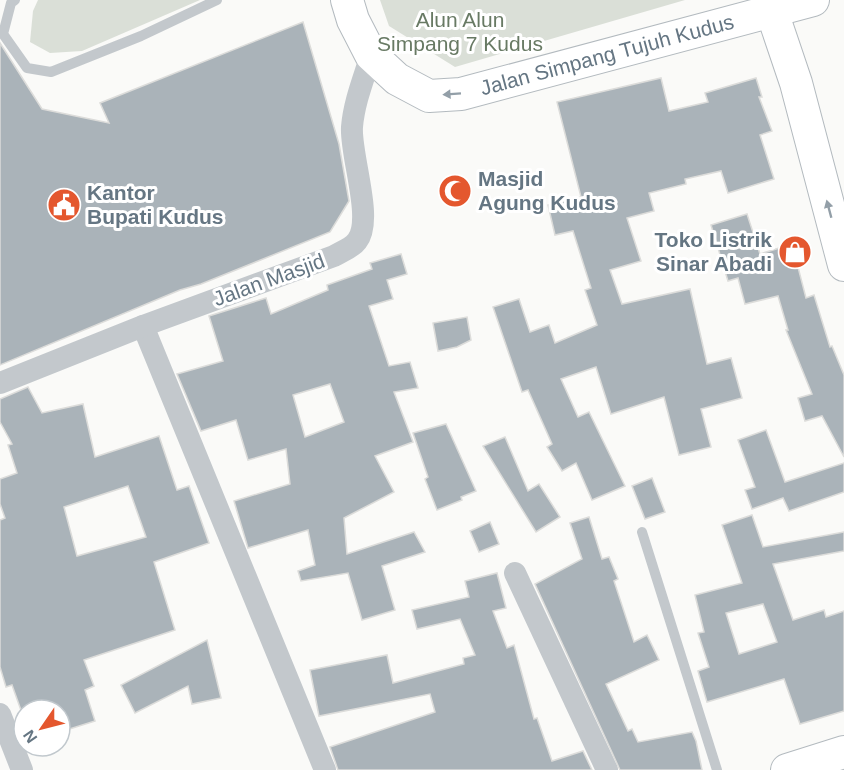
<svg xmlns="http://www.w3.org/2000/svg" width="844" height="770" viewBox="0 0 844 770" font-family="Arial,sans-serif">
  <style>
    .green { fill: #dadfd7 }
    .building { fill: #aab3b9; stroke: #dcdcda; stroke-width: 1.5; fill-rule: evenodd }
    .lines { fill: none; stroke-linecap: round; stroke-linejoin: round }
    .secondary-casing { stroke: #b3babf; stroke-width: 34 }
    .lane { stroke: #c3c8cc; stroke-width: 10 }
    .street { stroke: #c3c8cc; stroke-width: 22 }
    .secondary { stroke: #fff; stroke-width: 32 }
    .oneway { fill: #939fa8 }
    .labels { text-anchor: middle; stroke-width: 6; stroke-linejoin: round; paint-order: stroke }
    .park-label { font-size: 21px; fill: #687a64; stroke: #fff }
    .street-label { font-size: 21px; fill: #657683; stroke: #fff }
    .poi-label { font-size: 21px; font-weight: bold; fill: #657683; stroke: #fff; text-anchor: start }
  </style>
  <rect width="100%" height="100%" fill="#fafaf8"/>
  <g class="green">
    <polygon points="38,0 200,0 82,51 50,53 30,42 33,11"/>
    <polygon points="380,0 685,0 455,67 389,26"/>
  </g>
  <g class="building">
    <polygon points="303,22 339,144 349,201 330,232 201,284 180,290 0,365 0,43 42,109 109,123 100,103"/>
    <polygon points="661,78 669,111 708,102 705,93 756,78 762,97 759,97 772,131 760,135 774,179 728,193 721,171 685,179 686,184 649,193 654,211 627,218 641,261 610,270 622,304 690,289 707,364 731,358 742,398 701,409 711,447 679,455 664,397 611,414 596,367 561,379 578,417 589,412 625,486 592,500 576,463 562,471 547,447 552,444 528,390 522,392 493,307 519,299 530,332 549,325 555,343 597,325 585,290 591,288 573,231 555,235 548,205 581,197 557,102"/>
    <polygon points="747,214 760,254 792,244 806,298 814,295 830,347 832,346 844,375 844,457 822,416 805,421 798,398 812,394 786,330 788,330 778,296 745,304 738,278 728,281 711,225"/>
    <path d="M401 254 407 274 387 280 393 299 369 306 389 366 410 362 418 388 394 392 413 442 375 456 394 492 344 518 347 554 414 532 425 552 382 566 395 610 362 620 348 573 301 581 298 571 315 565 308 530 248 548 234 501 290 484 286 449 248 460 236 420 201 431 177 374 223 361 209 316 266 298 271 314 328 290 327 285 372 269 370 263ZM330 384 344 422 305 437 293 395Z"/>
    <polygon points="467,317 471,340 457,347 438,351 433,323"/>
    <path d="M28 387 42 413 83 404 95 457 159 436 177 490 189 486 209 543 154 562 175 630 84 660 94 686 85 690 95 721 60 732V710H24L22 713 12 685 6 687 0 667V520L5 518 0 504V479L17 473 8 445 12 444 0 422V399ZM128 486 146 537 77 556 64 507Z"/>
    <polygon points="446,424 476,491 461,497 462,500 437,510 425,479 428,477 413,433"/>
    <polygon points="766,430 785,482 844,463 844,492 789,511 783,498 752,509 745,490 755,487 738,440"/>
    <polygon points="505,437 528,491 539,484 560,517 536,532 483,446"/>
    <polygon points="652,478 665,512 645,519 632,486"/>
    <path d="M752 515 763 547 844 532V551L773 564 793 620 824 610 826 617 844 611V711L800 724 784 679 707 702 698 671 709 667 698 633 704 632 695 595 742 583 722 525ZM763 604 777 642 739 654 726 613Z"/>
    <polygon points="589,517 602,559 609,557 618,579 614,581 634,642 647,635 659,660 606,684 628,731 632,729 638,742 692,732 696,741 702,770 620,770 535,584 582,559 570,523"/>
    <polygon points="490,522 499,544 479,552 470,531"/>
    <polygon points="497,573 506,608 493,611 507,648 514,645 534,719 537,718 552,761 583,751 592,770 338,770 330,747 435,712 430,694 319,716 310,670 387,655 393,683 464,664 463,658 475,655 460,619 417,629 412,610 469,597 465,581"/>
    <polygon points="207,640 221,698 192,704 188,686 135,713 121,685"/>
  </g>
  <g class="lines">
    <g class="secondary-casing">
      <g id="secondary">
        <polyline points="347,0 353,20 371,55 397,79 429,96 461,94 813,0"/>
        <polyline points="768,0 796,83 844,265"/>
        <polyline points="787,770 844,752"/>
      </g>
    </g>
    <g class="lane">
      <polyline points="15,0 11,3 3,34 27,68 51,72 141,36 217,0"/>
      <polyline points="642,532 717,770"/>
    </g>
    <g class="street">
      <polyline points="143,326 325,770"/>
      <path d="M0 383 143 326 334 256C341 252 352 248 357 241 374 220 350 155 352 127 354 102 364 78 371 55"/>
      <polyline points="515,573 607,770"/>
      <polyline points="0,714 22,770"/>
    </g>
    <use href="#secondary" class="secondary"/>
  </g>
  <defs><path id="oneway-solid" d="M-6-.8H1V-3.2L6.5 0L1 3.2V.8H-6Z" transform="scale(1.5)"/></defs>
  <g class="oneway">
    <use href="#oneway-solid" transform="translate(452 94) rotate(176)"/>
    <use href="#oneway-solid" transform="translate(829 209) rotate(-105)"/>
  </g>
  <defs>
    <g id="mosque-disc" transform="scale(1.725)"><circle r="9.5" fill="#e4572e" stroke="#fff"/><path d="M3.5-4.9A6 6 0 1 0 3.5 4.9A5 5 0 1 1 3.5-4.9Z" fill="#fff"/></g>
    <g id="civic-disc" transform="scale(1.725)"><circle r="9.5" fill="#e4572e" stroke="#fff"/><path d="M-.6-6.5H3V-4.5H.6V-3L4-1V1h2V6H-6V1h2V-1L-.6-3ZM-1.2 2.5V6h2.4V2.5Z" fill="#fff"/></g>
    <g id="shop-disc" transform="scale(1.725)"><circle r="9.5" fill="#e4572e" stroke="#fff"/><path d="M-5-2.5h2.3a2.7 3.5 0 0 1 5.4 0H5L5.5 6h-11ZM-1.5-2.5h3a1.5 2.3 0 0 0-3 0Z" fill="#fff"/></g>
  </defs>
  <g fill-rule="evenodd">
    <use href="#mosque-disc" x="455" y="191"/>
    <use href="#civic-disc" x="64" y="205"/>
    <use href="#shop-disc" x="795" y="252"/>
  </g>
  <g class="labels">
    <g class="park-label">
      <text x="460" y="27">Alun Alun<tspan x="460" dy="24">Simpang 7 Kudus</tspan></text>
    </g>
    <g class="street-label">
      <text transform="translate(607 55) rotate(-15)" y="7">Jalan Simpang Tujuh Kudus</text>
      <text transform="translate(269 280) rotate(-20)" y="7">Jalan Masjid</text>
    </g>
    <g class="poi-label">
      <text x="478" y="186">Masjid<tspan x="478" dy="24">Agung Kudus</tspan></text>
      <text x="87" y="200">Kantor<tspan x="87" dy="24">Bupati Kudus</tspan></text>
      <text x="772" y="247" text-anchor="end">Toko Listrik<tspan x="772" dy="24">Sinar Abadi</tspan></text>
    </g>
  </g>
  <g transform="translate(42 728) rotate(235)"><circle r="28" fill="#ffffff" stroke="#c1c8cd" stroke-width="1.5"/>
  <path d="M0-4.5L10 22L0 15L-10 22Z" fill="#e4572e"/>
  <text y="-9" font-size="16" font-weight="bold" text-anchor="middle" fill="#657683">N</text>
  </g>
</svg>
